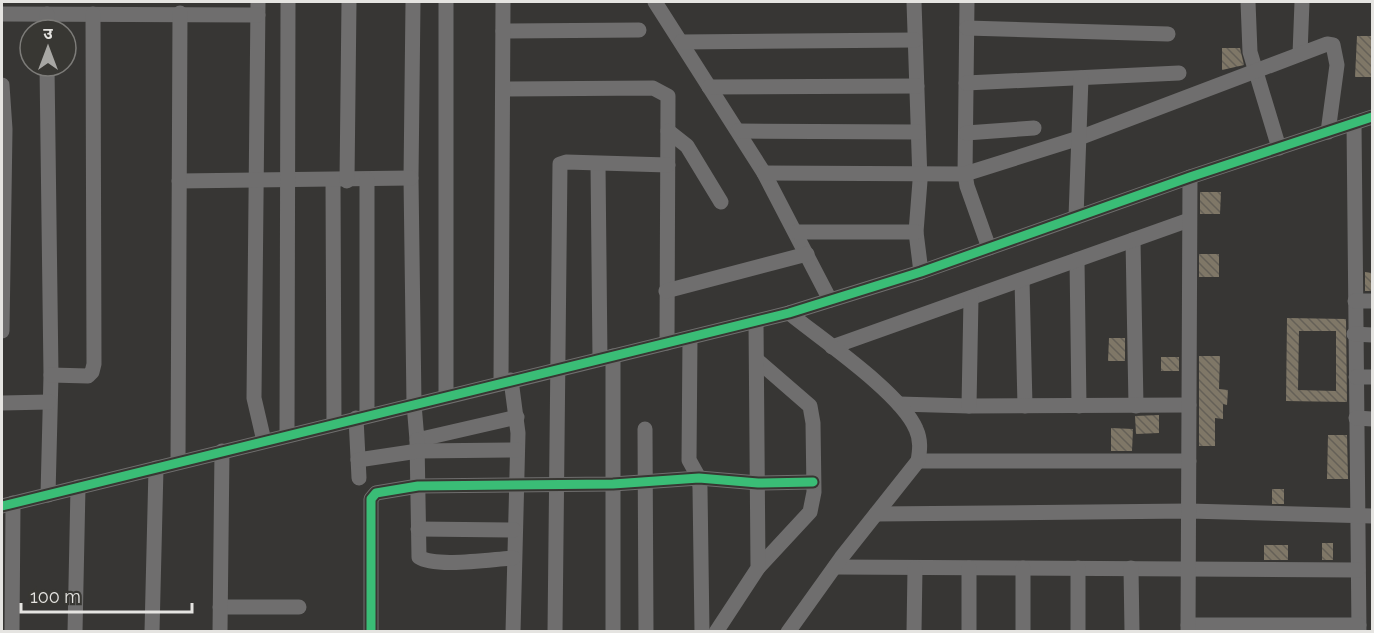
<svg xmlns="http://www.w3.org/2000/svg" width="1374" height="633" viewBox="0 0 1374 633" font-family="Raleway,'Noto Sans Devanagari',sans-serif">
  <style>
    .building { fill: url(#building-back-hatch); fill-rule: evenodd }
    .lines { fill: none; stroke-linecap: round; stroke-linejoin: round }
    .minor { stroke: #6f6e6e; stroke-width: 15 }
    .cycleway-casing { stroke: #383733; stroke-width: 13 }
    .cycleway { stroke: #3abd76; stroke-width: 9 }
  </style>
  <defs>
    <pattern id="building-back-hatch" width="6" height="6" patternUnits="userSpaceOnUse" patternTransform="scale(1.5)"><rect width="6" height="6" fill="#7f7767"/><path d="M-1 5l2 2M0 0l6 6M5-1l2 2" fill="none" stroke="#656057"/></pattern>
  </defs>
  <rect width="100%" height="100%" fill="#373634"/>
  <g class="building">
    <polygon points="1357,36 1372,36 1372,77 1355,77"/>
    <polygon points="1222,48 1240,48 1244,65 1222,70"/>
    <polygon points="1200,192 1221,192 1220,214 1200,214"/>
    <rect x="1199" y="254" width="20" height="23"/>
    <polygon points="1365,272 1372,273 1372,291 1365,291"/>
    <path d="M1287 318 1346 319 1347 402 1286 401ZM1299 331H1336V391L1298 390Z"/>
    <polygon points="1109,338 1125,338 1125,361 1108,361"/>
    <polygon points="1199,356 1220,356 1219,389 1228,390 1227,405 1223,404 1223,419 1215,418 1215,446 1199,446"/>
    <rect x="1161" y="357" width="18" height="14"/>
    <polygon points="1159,415 1159,433 1136,434 1135,416"/>
    <polygon points="1111,428 1133,429 1132,451 1111,451"/>
    <polygon points="1328,435 1347,435 1348,479 1327,479"/>
    <rect x="1272" y="489" width="12" height="15"/>
    <rect x="1322" y="543" width="11" height="17"/>
    <rect x="1264" y="545" width="24" height="15"/>
  </g>
  <g class="lines">
    <g class="minor">
      <polyline points="258,2 254,398 264,441"/>
      <polyline points="413,2 411,178 414,404 417,440 517,417"/>
      <polyline points="446,2 446,396"/>
      <polyline points="655,2 764,173 830,300"/>
      <polyline points="914,2 920,181 916,232 921,272"/>
      <polyline points="967,2 965,174 967,186 989,248"/>
      <polyline points="1248,2 1250,52 1279,148"/>
      <polyline points="2,14 258,15"/>
      <polyline points="47,14 47,30"/>
      <polyline points="967,28 1168,34"/>
      <polyline points="503,31 639,30"/>
      <polyline points="681,42 915,40"/>
      <polyline points="1300,54 1302,2"/>
      <polyline points="47,66 51,375 48,495"/>
      <polyline points="966,83 1179,73"/>
      <polyline points="2,85 5,129 2,331"/>
      <polyline points="709,87 917,86"/>
      <polyline points="503,89 653,88 668,96 667,343"/>
      <polyline points="1354,123 1359,632"/>
      <polyline points="668,131 687,146 721,202"/>
      <polyline points="738,131 918,132"/>
      <polyline points="966,133 1034,128"/>
      <polyline points="598,164 600,359"/>
      <polyline points="764,173 965,174 1079,138 1327,44 1333,45 1337,65 1328,132"/>
      <polyline points="333,180 334,424"/>
      <polyline points="179,181 411,178"/>
      <polyline points="347,181 349,2"/>
      <polyline points="1076,217 1081,78"/>
      <polyline points="797,232 916,232"/>
      <polyline points="1133,240 1136,406"/>
      <polyline points="1077,260 1079,406"/>
      <polyline points="1022,280 1025,406"/>
      <polyline points="666,291 807,254"/>
      <polyline points="1355,301 1372,301"/>
      <polyline points="1354,334 1372,335"/>
      <polyline points="690,338 689,460 699,478 700,488 702,632"/>
      <polyline points="832,347 1189,220"/>
      <polyline points="613,356 613,632"/>
      <polyline points="757,360 810,406 813,423 814,492 810,512 758,568"/>
      <polyline points="51,375 88,376 92,372 94,364 93,14"/>
      <polyline points="1356,377 1372,377"/>
      <polyline points="511,380 518,433 513,632"/>
      <polyline points="501,383 503,2"/>
      <polyline points="2,403 49,402"/>
      <polyline points="899,404 969,406 1189,405"/>
      <polyline points="969,406 971,298"/>
      <polyline points="367,416 367,180"/>
      <polyline points="356,418 359,478"/>
      <polyline points="1356,418 1372,419"/>
      <polyline points="645,429 646,632"/>
      <polyline points="287,435 288,2"/>
      <path d="M417 440 419 557C435 568 493 559 513 558"/>
      <polyline points="358,460 418,451 517,450"/>
      <polyline points="178,461 180,13"/>
      <polyline points="918,461 1189,461"/>
      <polyline points="2,506 789,313 921,272 1190,177 1372,117"/>
      <polyline points="876,514 1189,511 1372,516"/>
      <polyline points="418,529 514,530"/>
      <polyline points="835,567 1358,570"/>
      <polyline points="1078,568 1078,632"/>
      <polyline points="1131,568 1132,632"/>
      <polyline points="220,607 299,607"/>
      <polyline points="1188,625 1359,625"/>
      <polyline points="12,632 13,503"/>
      <polyline points="75,632 78,487"/>
      <polyline points="152,632 156,468"/>
      <polyline points="220,632 222,451"/>
      <polyline points="371,632 371,499 376,493 418,486 613,484 699,478 758,483 813,482"/>
      <polyline points="555,632 560,164 566,162 668,165"/>
      <polyline points="716,632 758,568 756,322"/>
      <path d="M788 632 841 558 918 461C920 450 921 440 916 429 901 393 821 339 789 313"/>
      <polyline points="914,632 915,568"/>
      <polyline points="969,632 969,568"/>
      <polyline points="1023,632 1023,568"/>
      <polyline points="1188,632 1190,177"/>
    </g>
    <g class="cycleway-casing">
      <g id="cycleway">
        <polyline points="2,506 789,313 921,272 1190,177 1372,117"/>
        <polyline points="371,632 371,499 376,493 418,486 613,484 699,478 758,483 813,482"/>
      </g>
    </g>
    <use href="#cycleway" class="cycleway"/>
  </g>
  <rect width="1374" height="633" fill="none" stroke="#e5e4e1" stroke-width="6"/>
  <g transform="translate(48 48)"><circle r="28" fill="#383733" stroke="#7d7c79" stroke-width="1.5"/>
  <path d="M0-4.5L10 22L0 15L-10 22Z" fill="#a8a7a4"/>
  <text y="-9" font-size="16" font-weight="bold" text-anchor="middle" fill="#e5e4e1">उ</text>
  </g>
  <path d="M21 603v9h171v-9" fill="none" stroke="#e5e4e1" stroke-width="3"/>
  <text x="30" y="603" font-size="18" fill="#e5e4e1" stroke="#383733" stroke-width="4.5" paint-order="stroke">100 m</text>
</svg>
